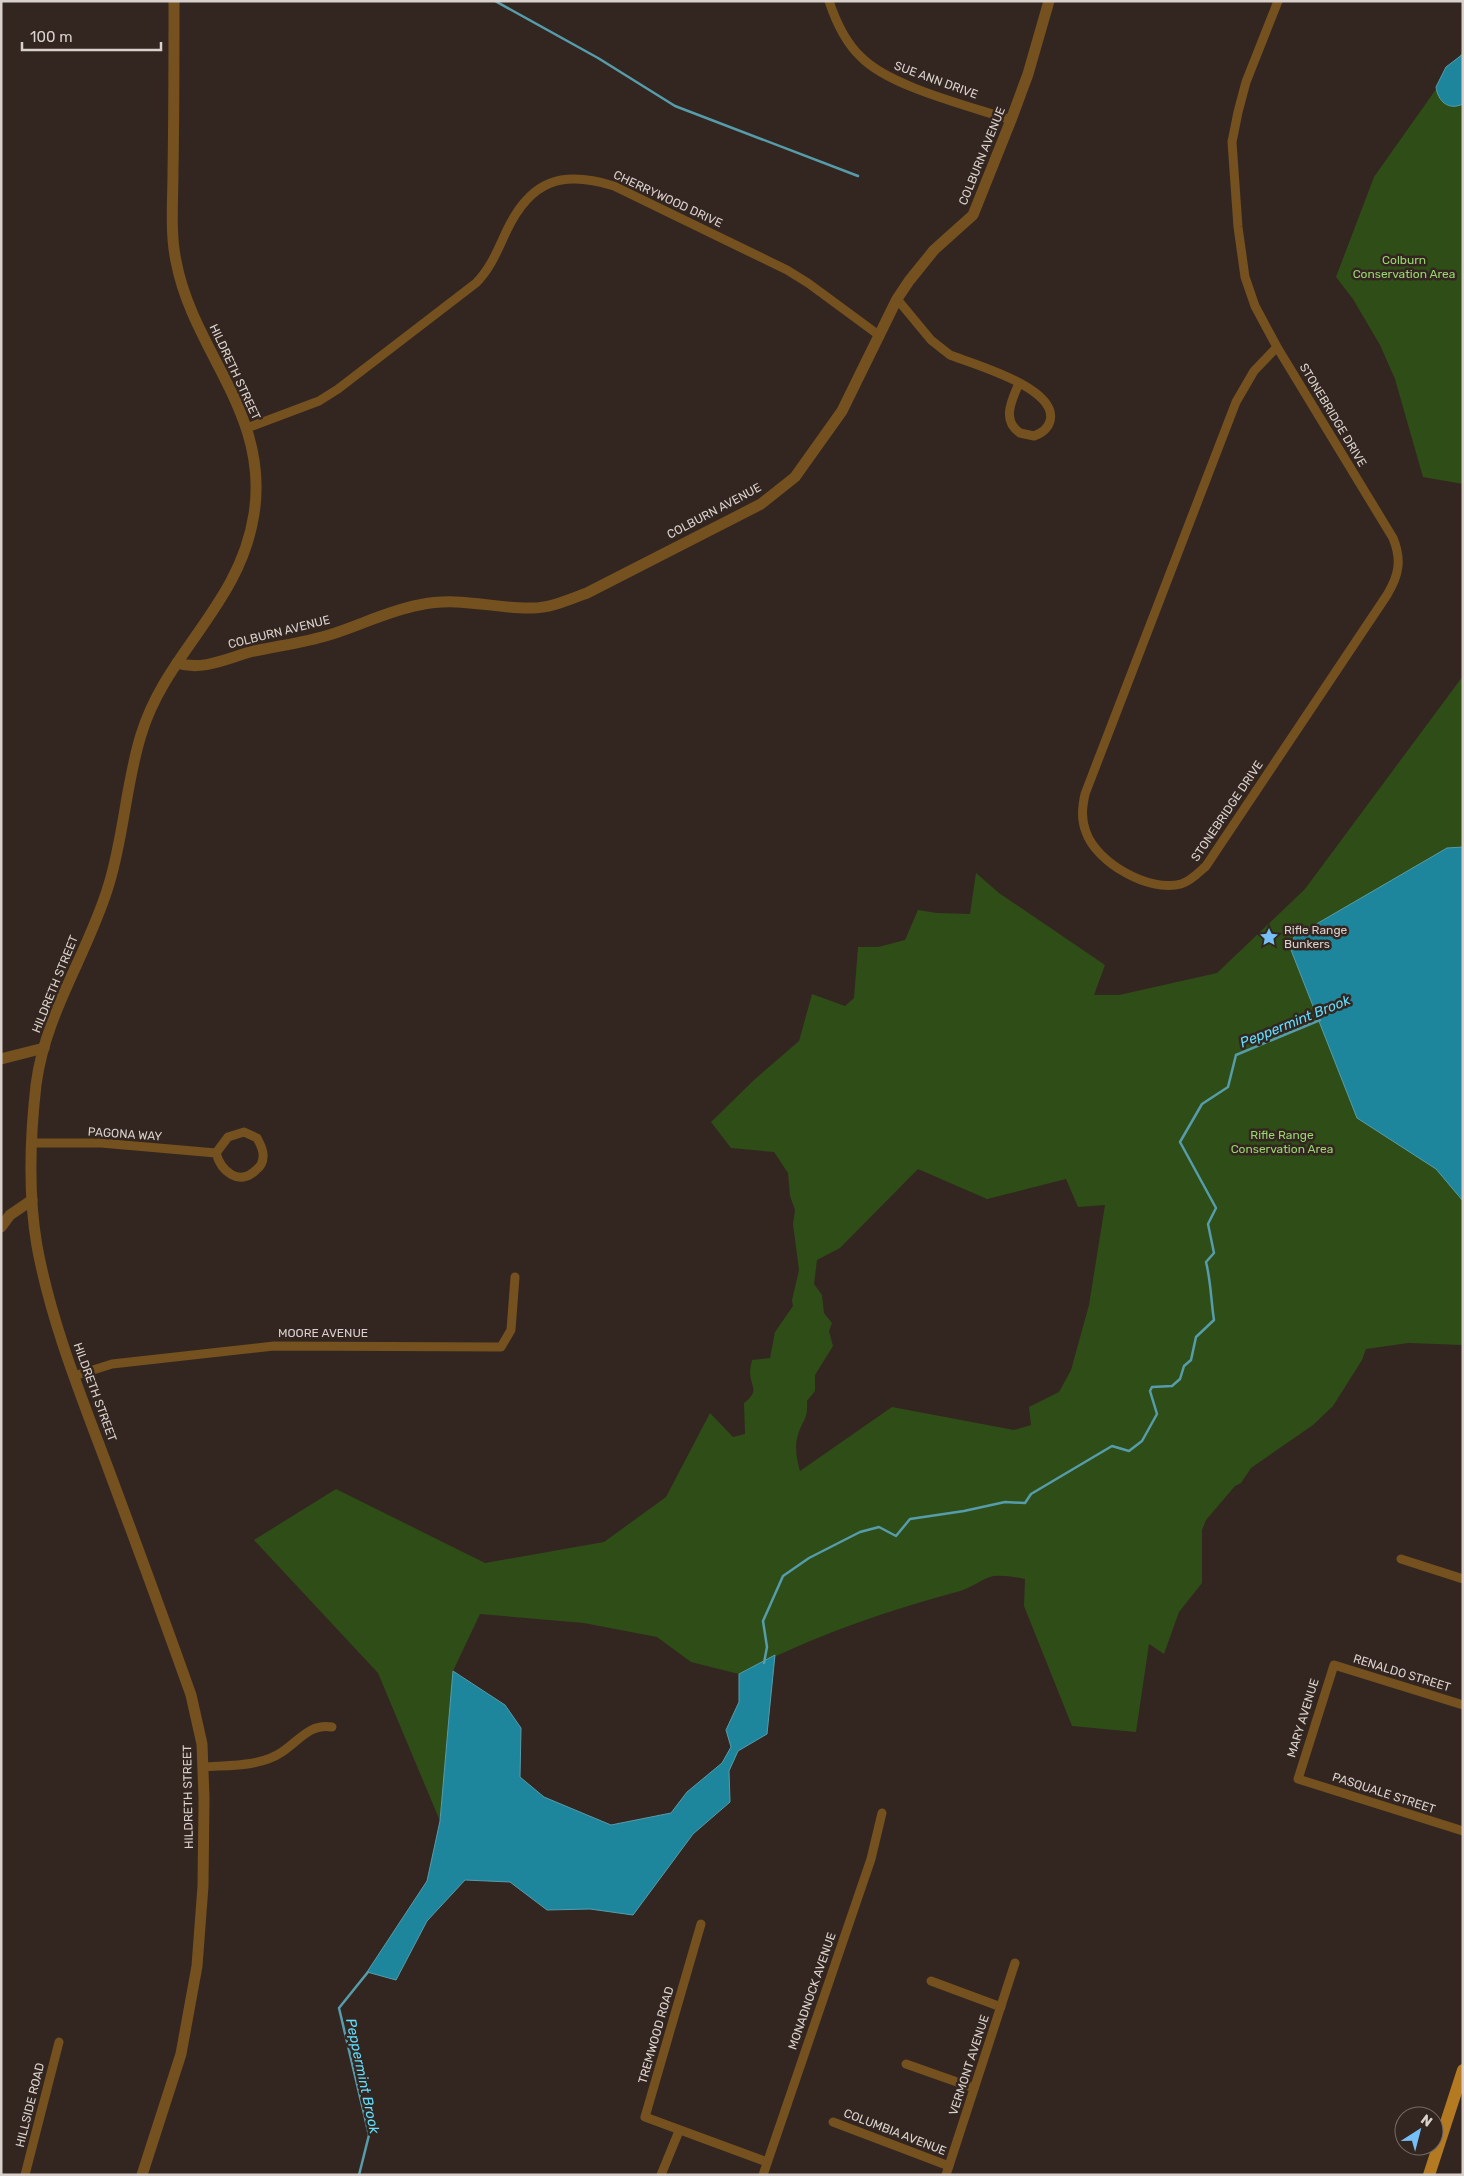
<svg xmlns="http://www.w3.org/2000/svg" width="1464" height="2176" viewBox="0 0 1464 2176" font-family="Rubik,sans-serif">
  <style>
    .green { fill: #2f4d17; fill-rule: evenodd }
    .water { fill: #1d869d; stroke: #569cab }
    .lines { fill: none; stroke-linecap: round; stroke-linejoin: round }
    .stream { stroke: #569cab; stroke-width: 2.5 }
    .minor { stroke: #74511f; stroke-width: 9 }
    .tertiary { stroke: #74511f; stroke-width: 11 }
    .primary { stroke: #b47a21; stroke-width: 12 }
    .labels { text-anchor: middle; stroke-width: 5; stroke-linejoin: round; paint-order: stroke }
    .street-label { font-size: 12px; fill: #dad1cd; stroke: #332620 }
    .park-label { font-size: 12px; fill: #99d66f; stroke: #332620 }
    .poi-label { font-size: 12px; fill: #dad1cd; stroke: #332620; text-anchor: start }
    .water-label { font-size: 14px; font-style: italic; fill: #60dfff; stroke: #332620 }
  </style>
  <rect width="100%" height="100%" fill="#332620"/>
  <g class="green">
    <polygon points="1463,51 1463,484 1423,477 1395,379 1380,345 1353,299 1336,277 1374,177"/>
    <path d="M1463 676V1345L1408 1343 1366 1349 1362 1360 1333 1406 1313 1425 1251 1468 1241 1483 1235 1486 1206 1520 1202 1530V1583L1179 1612 1164 1654 1149 1644 1136 1732 1072 1726 1024 1606 1025 1579C1015 1577 1004 1575 994 1576 983 1578 971 1588 960 1591 882 1612 811 1637 739 1674L691 1662 657 1637 584 1623 480 1614 453 1671 440 1821 378 1673 254 1540 336 1489 485 1563 604 1542 666 1497 710 1413 733 1437 745 1434 744 1403C760 1390 751 1388 750 1373 750 1369 751 1364 752 1360L770 1358 775 1332 793 1306 792 1300 799 1270 793 1224 795 1210 790 1196 788 1173 774 1152 731 1148 711 1122 754 1080 799 1041 812 994 845 1006 854 998 858 947H878L905 940 918 910 937 913 970 914 976 873 999 893 1105 965 1094 995H1119L1217 973 1305 889ZM918 1169 987 1199 1066 1179 1078 1207 1105 1205 1089 1305 1071 1370 1059 1392 1029 1407 1031 1425 1014 1430 892 1407 800 1471C797 1461 794 1446 798 1435 803 1419 808 1420 807 1401L815 1391V1375L833 1346 829 1331 832 1323 824 1313 822 1295 814 1284 817 1260 840 1248Z"/>
  </g>
  <g class="water">
    <path d="M1463 54V104C1448 111 1438 101 1436 87L1446 67Z"/>
    <polygon points="1463,847 1463,1201 1436,1169 1357,1118 1291,950 1294,937 1447,848"/>
    <polygon points="775,1655 767,1734 738,1751 729,1771 730,1802 693,1834 633,1915 590,1909 547,1910 510,1882 465,1880 427,1921 396,1980 367,1972 427,1881 440,1821 453,1671 505,1705 521,1728 520,1777 544,1797 611,1825 671,1813 687,1792 722,1763 731,1747 726,1730 739,1702 739,1674"/>
  </g>
  <g class="lines">
    <g class="stream">
      <polyline points="495,1 598,58 675,106 858,176"/>
      <path d="M764 1663 767 1647 763 1621 783 1576 809 1558 860 1532 879 1527 896 1536 910 1519 964 1511 1005 1502 1025 1503 1031 1494 1112 1446 1129 1451 1142 1441 1157 1414 1150 1391 1152 1387 1172 1386 1180 1379 1184 1366 1191 1360 1196 1337 1214 1320C1211 1301 1211 1282 1206 1262L1214 1253 1208 1224 1216 1208 1180 1142 1202 1104 1228 1087 1236 1055 1320 1020"/>
      <polyline points="359,2175 369,2135 339,2008 368,1972"/>
    </g>
    <g class="minor">
      <path d="M829 1C836 22 845 42 861 57 890 87 970 106 1011 120"/>
      <path d="M897 299 931 340 950 355C973 364 1059 388 1050 421 1048 429 1042 433 1034 436L1020 433C1001 420 1012 400 1019 383"/>
      <path d="M1277 347 1254 371 1236 402 1085 794C1082 808 1081 819 1086 832 1096 862 1149 893 1181 884 1191 881 1198 873 1206 866L1387 595C1399 575 1402 560 1393 538L1277 347 1255 306 1245 277 1238 227 1232 142 1238 112 1246 82 1278 1"/>
      <path d="M247 428 319 401 338 389 476 283C491 268 498 249 507 230 531 180 562 170 614 186L787 270 808 283 880 336"/>
      <path d="M32 1143H101L216 1153 228 1137 244 1132 257 1138C260 1144 264 1150 263 1157 263 1162 260 1167 256 1170 239 1187 221 1171 216 1153"/>
      <polyline points="74,1376 112,1364 274,1346 501,1347 511,1330 515,1277"/>
      <polyline points="1401,1559 1463,1579"/>
      <polyline points="1463,1705 1334,1665 1298,1779 1463,1831"/>
      <path d="M203 1767C229 1765 260 1767 282 1752 300 1740 310 1723 332 1727"/>
      <polyline points="701,1924 645,2117 767,2162"/>
      <polyline points="931,1981 1001,2007"/>
      <polyline points="906,2064 974,2088"/>
      <polyline points="833,2122 949,2166"/>
      <polyline points="25,2175 59,2042"/>
      <polyline points="661,2175 679,2131"/>
      <polyline points="763,2175 871,1859 882,1813"/>
      <polyline points="946,2175 1015,1963"/>
    </g>
    <g class="tertiary">
      <path d="M177 663C202 671 226 659 250 652 276 646 303 643 329 635 359 626 387 611 419 605 461 596 493 609 532 608 551 608 570 599 587 593L761 504 795 477 842 411 897 299 909 281 934 250 973 215 1011 120 1028 74 1049 1"/>
      <polyline points="1,1059 44,1048"/>
      <polyline points="1,1227 10,1215 32,1200"/>
      <path d="M142 2175 181 2054 197 1966 203 1886 204 1798 202 1744 191 1695C164 1619 136 1543 108 1468 81 1396 51 1322 37 1246 28 1194 30 1138 36 1085 45 1013 89 952 109 884 124 835 126 783 141 735 166 652 240 605 254 514 270 413 193 352 176 261 170 233 173 200 173 172 174 115 174 58 174 1"/>
    </g>
    <polyline class="primary" points="1429,2175 1463,2070"/>
  </g>
  <defs>
    <g id="sight-bare" transform="scale(1.5)"><path d="M0-6L1.8-2.2L6-1.7L2.9 1.2L3.7 5.4L0 3.3L-3.7 5.4L-2.9 1.2L-6-1.7L-1.8-2.2Z" fill="#76c0f7" stroke="#332620" stroke-width="2.5" paint-order="stroke"/></g>
  </defs>
  <g fill-rule="evenodd">
    <use href="#sight-bare" x="1269" y="937"/>
  </g>
  <g class="labels">
    <g class="street-label">
      <text transform="translate(936 80) rotate(20)" y="4">SUE ANN DRIVE</text>
      <text transform="translate(982 156) rotate(-68)" y="4">COLBURN AVENUE</text>
      <text transform="translate(668 199) rotate(25)" y="4">CHERRYWOOD DRIVE</text>
      <text transform="translate(235 372) rotate(65)" y="4">HILDRETH STREET</text>
      <text transform="translate(1333 415) rotate(59)" y="4">STONEBRIDGE DRIVE</text>
      <text transform="translate(714 511) rotate(-28)" y="4">COLBURN AVENUE</text>
      <text transform="translate(279 632) rotate(-14)" y="4">COLBURN AVENUE</text>
      <text transform="translate(1227 811) rotate(-56)" y="4">STONEBRIDGE DRIVE</text>
      <text transform="translate(55 984) rotate(-68)" y="4">HILDRETH STREET</text>
      <text transform="translate(125 1134) rotate(4)" y="4">PAGONA WAY</text>
      <text x="323" y="1337">MOORE AVENUE</text>
      <text transform="translate(95 1392) rotate(70)" y="4">HILDRETH STREET</text>
      <text transform="translate(1402 1673) rotate(17)" y="4">RENALDO STREET</text>
      <text transform="translate(1303 1718) rotate(-73)" y="4">MARY AVENUE</text>
      <text transform="translate(1384 1793) rotate(18)" y="4">PASQUALE STREET</text>
      <text transform="translate(188 1797) rotate(-91)" y="4">HILDRETH STREET</text>
      <text transform="translate(812 1991) rotate(-71)" y="4">MONADNOCK AVENUE</text>
      <text transform="translate(656 2035) rotate(-74)" y="4">TREMWOOD ROAD</text>
      <text transform="translate(969 2065) rotate(-72)" y="4">VERMONT AVENUE</text>
      <text transform="translate(30 2105) rotate(-76)" y="4">HILLSIDE ROAD</text>
      <text transform="translate(895 2132) rotate(21)" y="4">COLUMBIA AVENUE</text>
    </g>
    <g class="park-label">
      <text x="1404" y="264">Colburn<tspan x="1404" dy="14">Conservation Area</tspan></text>
      <text x="1282" y="1139">Rifle Range<tspan x="1282" dy="14">Conservation Area</tspan></text>
    </g>
    <g class="poi-label">
      <text x="1284" y="934">Rifle Range<tspan x="1284" dy="14">Bunkers</tspan></text>
    </g>
    <g class="water-label">
      <text transform="translate(1295 1021) rotate(-22)" y="5">Peppermint Brook</text>
      <text transform="translate(363 2076) rotate(78)" y="5">Peppermint Brook</text>
    </g>
  </g>
  <rect width="1464" height="2176" fill="none" stroke="#dad1cd" stroke-width="5"/>
  <g transform="translate(1419 2131) rotate(36)"><circle r="24" fill="#332620" stroke="#766a65"/>
  <path d="M0-4L9 19L0 12L-9 19Z" fill="#76c0f7"/>
  <text y="-8" font-size="14" font-weight="bold" text-anchor="middle" fill="#dad1cd">N</text>
  </g>
  <path d="M22 42v8h139v-8" fill="none" stroke="#dad1cd" stroke-width="2.5"/>
  <text x="30" y="42" font-size="15" fill="#dad1cd" stroke="#332620" stroke-width="4" paint-order="stroke">100 m</text>
</svg>
